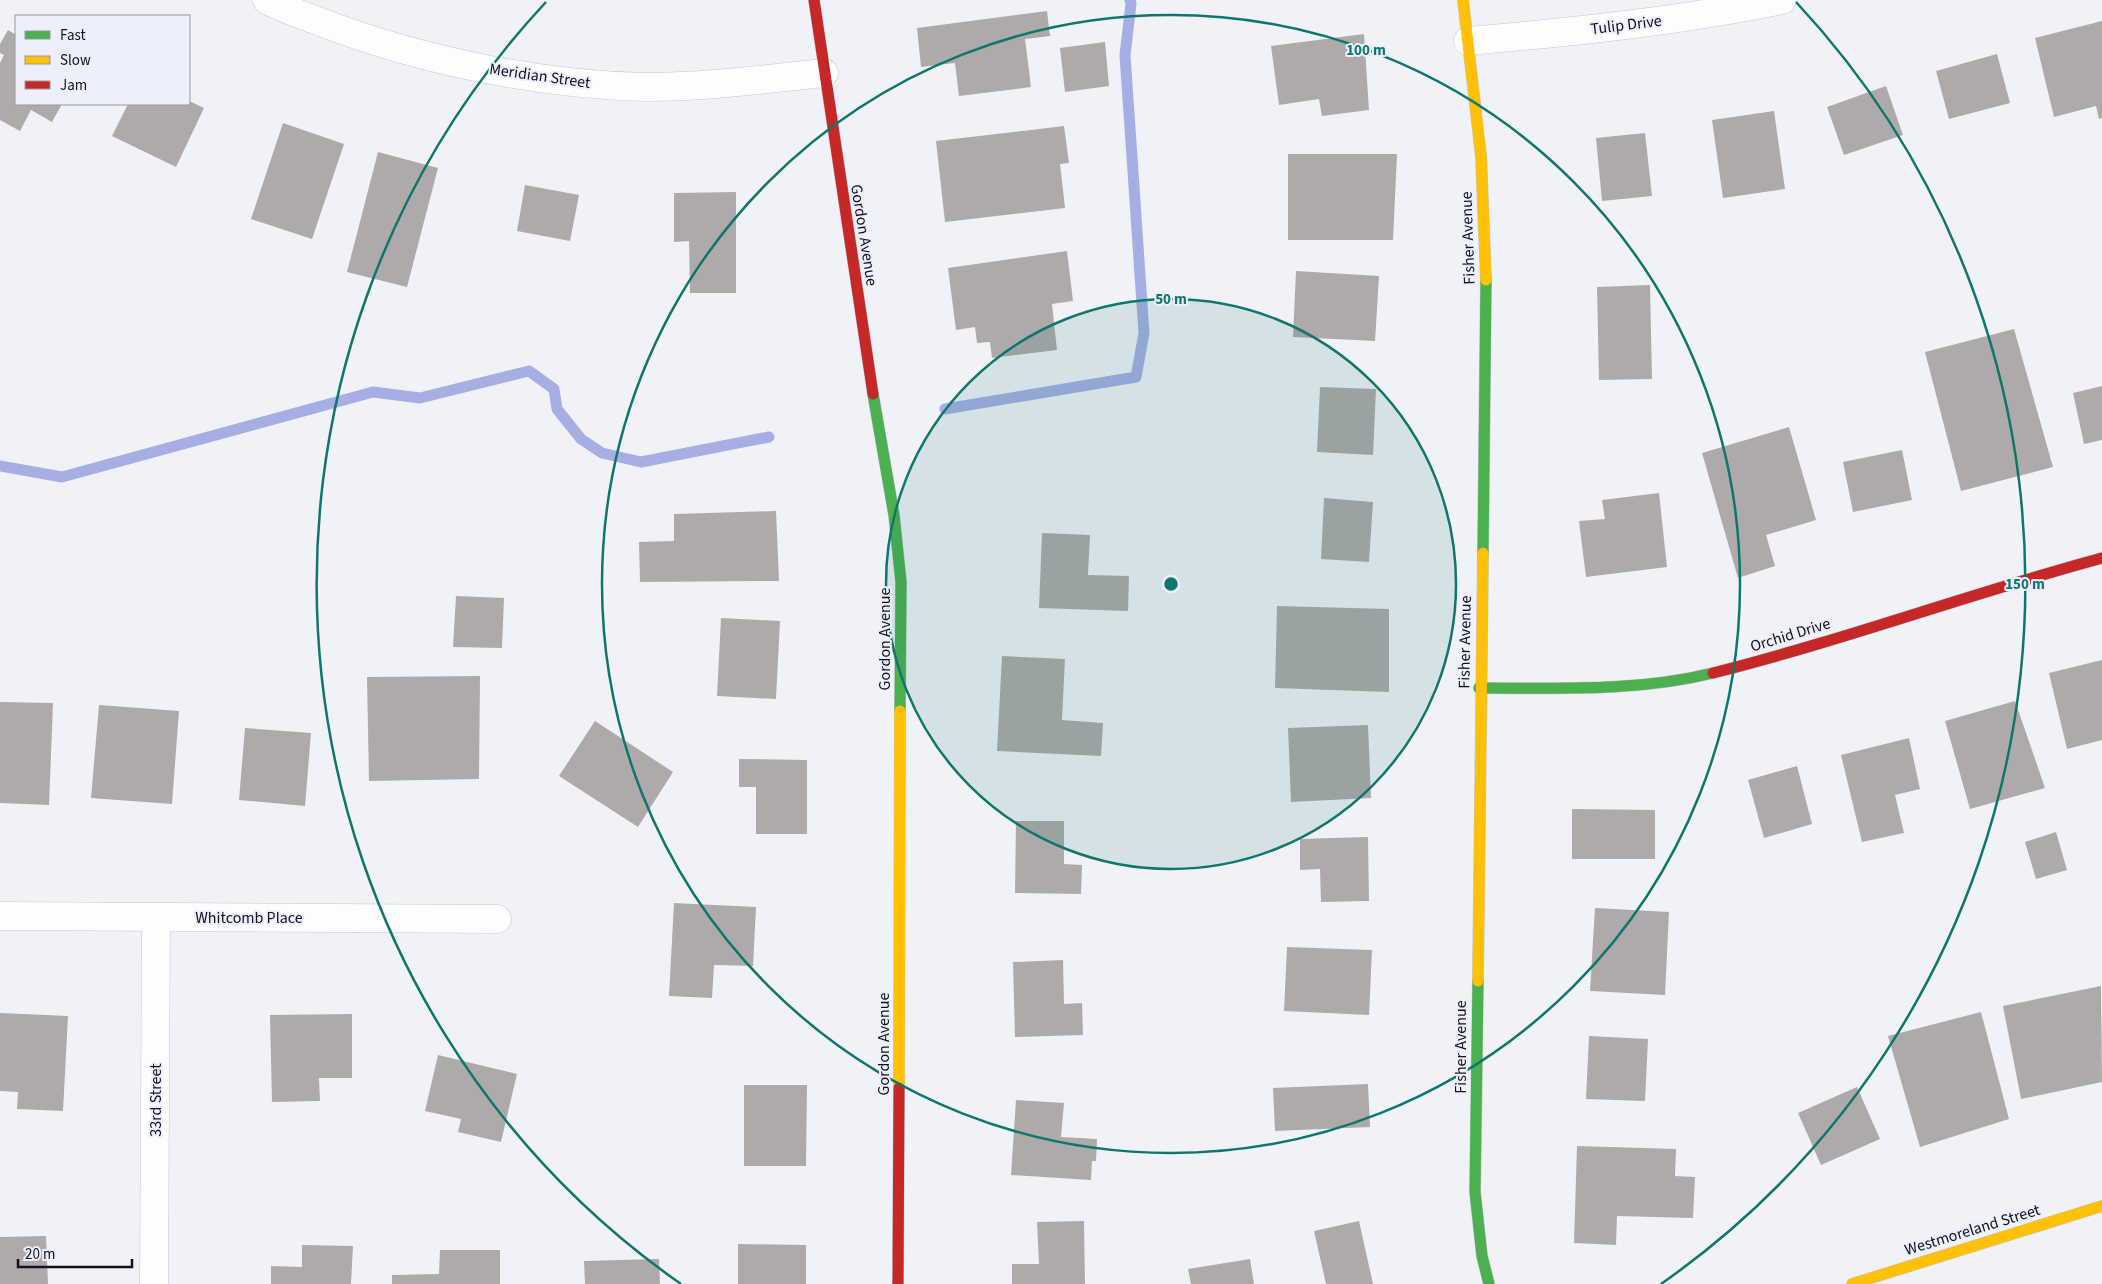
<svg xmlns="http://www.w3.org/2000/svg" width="2102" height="1284" viewBox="0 0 2102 1284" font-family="'Source Sans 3',sans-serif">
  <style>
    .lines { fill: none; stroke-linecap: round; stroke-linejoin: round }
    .stream { stroke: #a6afe4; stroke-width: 11 }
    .building { fill: #afaaaa }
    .street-casing { stroke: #c5c7cf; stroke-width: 29 }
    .fast-casing { stroke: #c5c7cf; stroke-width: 12 }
    .slow-casing { stroke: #c5c7cf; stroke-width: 12 }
    .jam-casing { stroke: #c5c7cf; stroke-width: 12 }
    .street { stroke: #fdfdfe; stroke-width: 28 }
    .fast { stroke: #4caf50; stroke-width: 11 }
    .slow { stroke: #ffc107; stroke-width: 11 }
    .jam { stroke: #c62828; stroke-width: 11 }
    .ring { fill: none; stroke: #0f766e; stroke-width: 2.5 }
    .labels { text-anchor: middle; stroke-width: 4; stroke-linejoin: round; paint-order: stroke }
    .street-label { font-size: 16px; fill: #10111c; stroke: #edf0fc }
    .centre { fill: #0f766e; stroke: #edf0fc; stroke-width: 2.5 }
    .ring-label { font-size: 15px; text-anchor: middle; font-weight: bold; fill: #0f766e; stroke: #edf0fc; stroke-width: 4; stroke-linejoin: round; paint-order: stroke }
  </style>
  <rect width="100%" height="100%" fill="#f0f2f8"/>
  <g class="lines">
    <g class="stream">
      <polyline points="945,409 1136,377 1144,333 1125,55 1131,4 1130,0"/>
      <polyline points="0,466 62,477 373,392 420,398 529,371 554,389 557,409 581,439 602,453 641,462 769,437"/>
    </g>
  </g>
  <g class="building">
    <polygon points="1047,11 1050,36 1025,39 1031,87 959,96 955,63 921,67 917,28"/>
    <polygon points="2102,21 2102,118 2099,119 2096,106 2054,117 2035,38"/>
    <polygon points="8,30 16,35 16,104 62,104 52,122 31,110 20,131 0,120 0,63 4,55 0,53 0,44"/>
    <polygon points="1364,34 1369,110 1322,116 1319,99 1279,105 1271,46"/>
    <polygon points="1105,42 1109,86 1065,92 1060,48"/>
    <polygon points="1997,54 2010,103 1949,119 1936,71"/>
    <polygon points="1886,86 1903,135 1844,155 1827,107"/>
    <polygon points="189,101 204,108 176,167 112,136 128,104 189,104"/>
    <polygon points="1774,111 1785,189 1723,198 1712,120"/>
    <polygon points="283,123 344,144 312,239 251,219"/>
    <polygon points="1064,126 1069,163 1060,164 1065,208 945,222 936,141"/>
    <polygon points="1645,133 1652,196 1602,201 1596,138"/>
    <polygon points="378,152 438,168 407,287 347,272"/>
    <polygon points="1288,154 1397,154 1393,240 1288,240"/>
    <polygon points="525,185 579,195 570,241 517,231"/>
    <polygon points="736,192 736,293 690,293 689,241 674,242 674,193"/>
    <polygon points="1067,251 1073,301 1052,304 1057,350 992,358 990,342 977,343 975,327 956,330 948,268"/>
    <polygon points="1296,271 1379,276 1375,341 1293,337"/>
    <polygon points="1650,285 1652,379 1599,380 1597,287"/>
    <polygon points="2014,329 2053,467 1961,491 1925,352"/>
    <polygon points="2102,386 2102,440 2084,444 2073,393"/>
    <polygon points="1320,387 1376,389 1373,455 1317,452"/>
    <polygon points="1789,427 1816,520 1766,535 1775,566 1738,578 1702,453"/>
    <polygon points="1902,450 1912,500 1853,512 1843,462"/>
    <polygon points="1659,493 1667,567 1586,577 1579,521 1605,519 1602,500"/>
    <polygon points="1324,498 1373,502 1369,562 1321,559"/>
    <polygon points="776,511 779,581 640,582 639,542 674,541 674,514"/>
    <polygon points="1042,533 1090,535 1088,575 1129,576 1128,611 1039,608"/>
    <polygon points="456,596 504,598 502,648 453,647"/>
    <polygon points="1277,606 1389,609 1389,692 1275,688"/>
    <polygon points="721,618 780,621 776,699 717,696"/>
    <polygon points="1002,656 1065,659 1062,720 1103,723 1101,756 997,751"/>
    <polygon points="2102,660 2102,740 2067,749 2049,673"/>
    <polygon points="480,676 479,779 369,781 367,677"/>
    <polygon points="2015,701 2045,788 1970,809 1945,721"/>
    <polygon points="0,702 53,703 49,805 0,803"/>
    <polygon points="99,705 179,711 172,804 91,798"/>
    <polygon points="595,721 673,772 638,827 559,776"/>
    <polygon points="1368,725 1371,798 1291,802 1288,728"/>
    <polygon points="245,728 311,733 305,806 239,800"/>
    <polygon points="1909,738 1920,789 1895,795 1904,833 1862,842 1841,755"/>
    <polygon points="739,759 807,760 807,834 756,834 756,787 739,787"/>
    <polygon points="1797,766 1812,824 1764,838 1748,780"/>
    <polygon points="1572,809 1655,810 1655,859 1572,859"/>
    <polygon points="1016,821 1064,821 1064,864 1082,865 1081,894 1015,893"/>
    <polygon points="2056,832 2067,870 2036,879 2025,842"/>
    <polygon points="1368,837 1369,901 1321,902 1320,869 1300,870 1300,839"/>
    <polygon points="674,903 756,907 753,966 714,965 712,998 669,996"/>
    <polygon points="1595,908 1669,912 1665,995 1590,991"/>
    <polygon points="1287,947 1372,950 1369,1015 1284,1011"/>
    <polygon points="1063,960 1064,1004 1082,1003 1083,1035 1015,1037 1013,962"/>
    <polygon points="2101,986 2102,1082 2021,1099 2003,1006"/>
    <polygon points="1981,1012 2009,1119 1920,1147 1888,1036"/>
    <polygon points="0,1013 68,1016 63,1111 17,1109 18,1092 0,1091"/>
    <polygon points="352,1014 352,1078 319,1078 320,1101 272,1102 270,1015"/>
    <polygon points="1589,1036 1648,1039 1645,1101 1586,1099"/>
    <polygon points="438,1055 517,1074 501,1142 458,1132 461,1119 425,1111"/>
    <polygon points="1368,1084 1370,1127 1275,1131 1273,1088"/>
    <polygon points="744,1085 807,1085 806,1166 744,1166"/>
    <polygon points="1857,1087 1880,1139 1821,1165 1798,1113"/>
    <polygon points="1016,1100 1064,1103 1061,1137 1097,1139 1096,1161 1092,1161 1091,1180 1011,1175"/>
    <polygon points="1577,1146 1676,1149 1675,1176 1695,1177 1693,1218 1617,1216 1616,1245 1574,1243"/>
    <polygon points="1084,1221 1085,1284 1012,1284 1012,1264 1039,1264 1037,1222"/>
    <polygon points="1359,1221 1373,1284 1326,1284 1314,1231"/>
    <polygon points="46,1236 48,1284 0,1284 0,1237"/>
    <polygon points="738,1244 806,1245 806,1284 738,1284"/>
    <polygon points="302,1245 353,1246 351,1284 271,1284 271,1266 302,1267"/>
    <polygon points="440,1250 500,1250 500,1284 392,1284 392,1275 439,1274"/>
    <polygon points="659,1259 660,1284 585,1284 584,1261"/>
    <polygon points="1250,1259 1254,1284 1191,1284 1188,1269"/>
  </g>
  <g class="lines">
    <g class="street-casing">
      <g id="street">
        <path d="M267 0C285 10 306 16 326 24 423 61 543 85 647 87 706 87 765 79 824 73"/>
        <path d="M1468 41C1573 32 1679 21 1782 0"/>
        <polyline points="0,916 497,919"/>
        <polyline points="154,1284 156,917"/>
      </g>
    </g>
    <g class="fast-casing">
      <g id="fast">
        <polyline points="873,394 894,515 901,582 900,711"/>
        <polyline points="1483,553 1486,280"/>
        <path d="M1479 688C1558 688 1636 692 1713 673"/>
        <polyline points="1478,981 1475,1192 1482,1256 1489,1284"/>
      </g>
    </g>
    <g class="slow-casing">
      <g id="slow">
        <polyline points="1463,0 1481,156 1486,280"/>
        <polyline points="1478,981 1483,553"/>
        <polyline points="899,1088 900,711"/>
        <polyline points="1852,1284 2102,1206"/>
      </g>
    </g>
    <g class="jam-casing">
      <g id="jam">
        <polyline points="814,0 873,394"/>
        <path d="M1713 673C1844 640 1972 593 2102 558"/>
        <polyline points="898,1284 899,1088"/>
      </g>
    </g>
    <use href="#street" class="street"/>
    <use href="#fast" class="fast"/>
    <use href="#slow" class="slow"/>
    <use href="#jam" class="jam"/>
  </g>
  <circle cx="1171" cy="584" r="285" fill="#0f766e" fill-opacity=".12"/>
  <g class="ring">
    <circle cx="1171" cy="584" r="285"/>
    <circle cx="1171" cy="584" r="569"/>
    <path d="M681 1284A854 854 0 0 1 546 2M1796 2A854 854 0 0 1 1661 1284"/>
  </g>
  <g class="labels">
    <g class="street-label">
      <text transform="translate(1626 24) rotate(-7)" y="6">Tulip Drive</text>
      <text transform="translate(540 75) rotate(8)" y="6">Meridian Street</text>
      <text transform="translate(865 235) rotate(81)" y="6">Gordon Avenue</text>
      <text transform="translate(1467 238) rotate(-92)" y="6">Fisher Avenue</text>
      <text transform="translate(1790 634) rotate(-17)" y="6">Orchid Drive</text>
      <text transform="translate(884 639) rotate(-90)" y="6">Gordon Avenue</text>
      <text transform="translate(1464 642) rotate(-89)" y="6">Fisher Avenue</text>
      <text x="249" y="923">Whitcomb Place</text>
      <text transform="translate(883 1044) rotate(-90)" y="6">Gordon Avenue</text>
      <text transform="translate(1460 1047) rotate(-90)" y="6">Fisher Avenue</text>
      <text transform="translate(155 1100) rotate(-90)" y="6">33rd Street</text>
      <text transform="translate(1972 1229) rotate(-17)" y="6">Westmoreland Street</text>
    </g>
  </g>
  <circle cx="1171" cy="584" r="8" class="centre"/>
  <g class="ring-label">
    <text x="1366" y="55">100 m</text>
    <text x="1171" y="304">50 m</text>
    <text x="2025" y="589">150 m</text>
  </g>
  <rect x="15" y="15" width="175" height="90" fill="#edf0fc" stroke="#9597a2"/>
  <rect x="25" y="31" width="25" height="8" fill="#4caf50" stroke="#9597a2"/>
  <text x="60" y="40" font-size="15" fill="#10111c">Fast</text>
  <rect x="25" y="56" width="25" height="8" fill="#ffc107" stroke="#9597a2"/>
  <text x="60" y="65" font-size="15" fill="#10111c">Slow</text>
  <rect x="25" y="81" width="25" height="8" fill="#c62828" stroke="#9597a2"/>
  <text x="60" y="90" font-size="15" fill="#10111c">Jam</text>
  <path d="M18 1259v8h114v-8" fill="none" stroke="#10111c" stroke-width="2.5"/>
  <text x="25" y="1259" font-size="15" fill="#10111c" stroke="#edf0fc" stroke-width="4" paint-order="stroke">20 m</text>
</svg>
